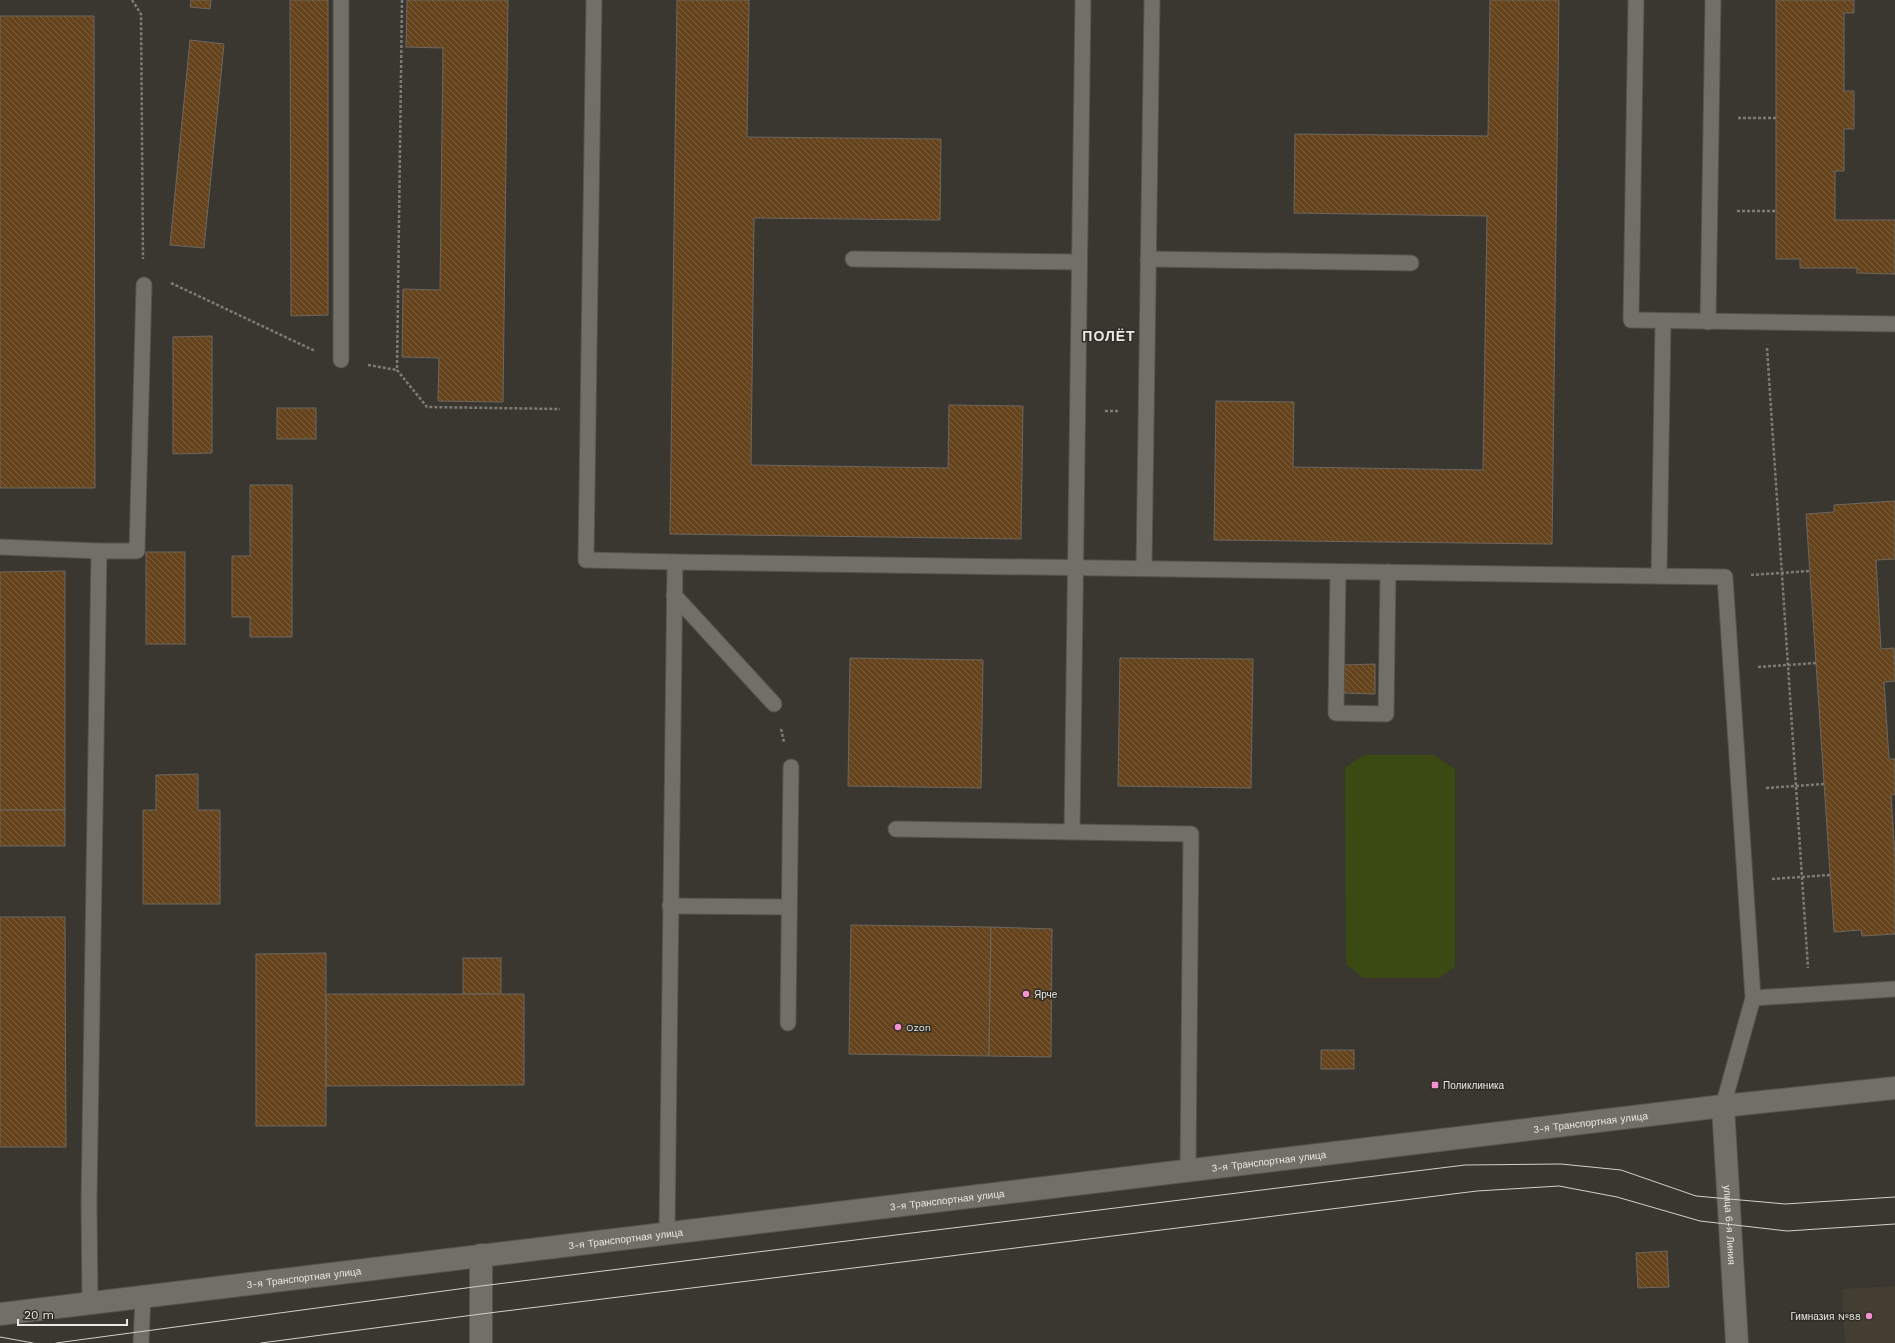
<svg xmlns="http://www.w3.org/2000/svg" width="1895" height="1343" viewBox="0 0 1895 1343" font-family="'Work Sans',sans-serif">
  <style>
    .built { fill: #433e31 }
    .pitch { fill: #3b4a12 }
    .building { fill: url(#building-back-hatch); stroke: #6d6760 }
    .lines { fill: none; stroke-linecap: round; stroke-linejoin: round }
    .service-casing { stroke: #55534d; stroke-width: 17 }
    .minor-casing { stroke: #55534d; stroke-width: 24 }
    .tertiary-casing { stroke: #55534d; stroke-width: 24 }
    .secondary-casing { stroke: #55534d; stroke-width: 24 }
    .path { stroke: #7d7b75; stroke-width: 2.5; stroke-dasharray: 3 2; stroke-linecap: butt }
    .service { stroke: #726f67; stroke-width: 15 }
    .minor { stroke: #726f67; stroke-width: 22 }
    .tertiary { stroke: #726f67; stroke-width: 22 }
    .secondary { stroke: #726f67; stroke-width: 22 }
    .tram { stroke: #d2d0cb; stroke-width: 1 }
    .poi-dot { fill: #f690d1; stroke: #302d26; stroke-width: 1.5 }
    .labels { text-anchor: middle; stroke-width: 3; stroke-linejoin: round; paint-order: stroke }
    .poi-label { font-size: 10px; fill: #eae8e4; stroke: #302d26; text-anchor: start }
    .street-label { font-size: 10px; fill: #eae8e4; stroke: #302d26 }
    .district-label { font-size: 14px; font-weight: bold; letter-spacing: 1px; fill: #eae8e4; stroke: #302d26 }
  </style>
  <defs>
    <pattern id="building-back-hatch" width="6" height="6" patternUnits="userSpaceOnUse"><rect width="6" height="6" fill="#65441d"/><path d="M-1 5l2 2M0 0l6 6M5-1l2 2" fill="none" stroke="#7b5f3e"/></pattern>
  </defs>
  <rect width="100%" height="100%" fill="#3a3730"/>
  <polygon class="built" points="1895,1286 1895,1343 1845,1343 1842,1289"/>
  <polygon class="pitch" points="1364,755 1434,755 1455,769 1455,966 1440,978 1363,978 1346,964 1345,768"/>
  <g class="building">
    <polygon points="191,0 211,0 210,9 190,7"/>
    <polygon points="290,0 328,0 328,315 291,316"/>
    <polygon points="407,0 508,0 503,402 438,401 439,358 402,357 403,289 440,290 443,48 406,47"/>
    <polygon points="677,0 749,0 747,137 941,139 940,220 754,218 751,465 948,468 949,405 1023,406 1021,539 670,534"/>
    <polygon points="1490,0 1559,0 1552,544 1214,540 1216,401 1294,402 1293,467 1483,470 1487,216 1294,213 1295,134 1488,136"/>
    <polygon points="1776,0 1854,0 1854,13 1844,13 1844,91 1854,91 1854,129 1844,129 1844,171 1835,171 1835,220 1895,220 1895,274 1857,273 1857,268 1800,268 1800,259 1776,259"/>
    <polygon points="0,16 94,16 95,488 0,488"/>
    <polygon points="190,40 224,44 204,248 170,245"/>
    <polygon points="212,336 212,453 173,454 173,337"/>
    <rect x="277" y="408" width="39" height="31"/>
    <polygon points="250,485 292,485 292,637 250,637 250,617 232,617 232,556 250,556"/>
    <polygon points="1895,501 1895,559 1876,560 1881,649 1894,648 1895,668 1895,681 1884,682 1889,759 1895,759 1895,794 1891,795 1895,858 1895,934 1862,936 1861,930 1834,932 1806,514 1834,512 1834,505"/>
    <rect x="146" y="552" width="39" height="92"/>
    <polygon points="65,571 65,810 0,810 0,572"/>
    <polygon points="850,658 983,660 981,788 848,786"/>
    <polygon points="1120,658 1253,659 1251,788 1118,786"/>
    <polygon points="1375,664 1375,694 1344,693 1344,665"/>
    <polygon points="198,774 198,810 220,810 220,904 143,904 143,810 156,810 156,775"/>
    <rect x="0" y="810" width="65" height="36"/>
    <polygon points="0,917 65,917 66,1147 0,1147"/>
    <polygon points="851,925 991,927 989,1056 849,1054"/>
    <polygon points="991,927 1052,929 1051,1057 989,1056"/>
    <polygon points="326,953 326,1126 256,1126 256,954"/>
    <rect x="463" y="958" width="38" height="36"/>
    <polygon points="326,994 524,994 524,1085 326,1086"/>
    <rect x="1321" y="1050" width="33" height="19"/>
    <polygon points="1667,1251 1669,1287 1638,1288 1636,1253"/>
  </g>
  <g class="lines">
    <g class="service-casing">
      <g id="service">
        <polyline points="594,0 586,560 675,562 667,1233"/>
        <polyline points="1636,0 1631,320 1895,324"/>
        <polyline points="853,259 1079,262"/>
        <polyline points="1148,259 1411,263"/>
        <polyline points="1708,322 1713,0"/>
        <polyline points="341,360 341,0"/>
        <polyline points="0,547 99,551 89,1202 90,1302"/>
        <polyline points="99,551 137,551 144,285"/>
        <polyline points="675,562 1725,577 1753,998 1723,1106"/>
        <polyline points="1144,568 1152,0"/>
        <polyline points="1338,572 1336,713 1386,714 1388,572"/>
        <polyline points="1659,576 1663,321"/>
        <polyline points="674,595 774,704"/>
        <polyline points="896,829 1191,834 1188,1170"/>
        <polyline points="1072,832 1083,0"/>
        <polyline points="670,906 789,907"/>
        <polyline points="1753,998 1895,989"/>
        <polyline points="788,1023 791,767"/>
        <polyline points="141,1343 143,1296"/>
      </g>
    </g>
    <g class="minor-casing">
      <polyline id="minor" points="481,1255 481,1343"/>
    </g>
    <g class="tertiary-casing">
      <g id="tertiary">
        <path id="s1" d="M1723 1106 1737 1343"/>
      </g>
    </g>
    <g class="secondary-casing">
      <g id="secondary">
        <path id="s2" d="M0 1314 1723 1106 1895 1088"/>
      </g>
    </g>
    <g class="path">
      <polyline points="132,0 141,14 143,259"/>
      <polyline points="402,0 397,370 427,407 560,409"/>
      <polyline points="1738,118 1776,118"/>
      <polyline points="1737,211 1776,211"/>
      <polyline points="171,283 315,351"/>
      <polyline points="1767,348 1808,968"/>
      <polyline points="368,365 397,370"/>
      <polyline points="1105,411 1120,411"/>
      <polyline points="1751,575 1810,571"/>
      <polyline points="1758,667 1816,663"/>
      <polyline points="781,729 784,742"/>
      <polyline points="1766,788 1824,784"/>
      <polyline points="1772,879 1830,875"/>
    </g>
    <use href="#service" class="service"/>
    <use href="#minor" class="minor"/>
    <use href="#tertiary" class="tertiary"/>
    <use href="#secondary" class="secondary"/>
    <g class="tram">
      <polyline points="0,1337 33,1343"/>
      <polyline points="56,1343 481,1286 1465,1165 1561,1164 1621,1170 1696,1196 1785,1204 1895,1197"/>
      <polyline points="261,1343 481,1314 1477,1191 1559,1186 1617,1197 1700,1221 1787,1231 1895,1224"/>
    </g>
  </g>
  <g class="poi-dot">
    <circle cx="1026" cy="994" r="4"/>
    <circle cx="898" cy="1027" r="4"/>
    <rect x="1431" y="1081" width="8" height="8" rx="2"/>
    <circle cx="1869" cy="1316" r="4"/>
  </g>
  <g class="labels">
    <g class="poi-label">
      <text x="1034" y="998">Ярче</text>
      <text x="906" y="1031">Ozon</text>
      <text x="1443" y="1089">Поликлиника</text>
      <text x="1861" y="1320" text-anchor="end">Гимназия №88</text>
    </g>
    <g class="street-label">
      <text dy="4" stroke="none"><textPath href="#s2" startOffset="1602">3-я Транспортная улица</textPath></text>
      <text dy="4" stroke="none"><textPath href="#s2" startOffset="1278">3-я Транспортная улица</textPath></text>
      <text dy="4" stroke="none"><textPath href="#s2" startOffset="954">3-я Транспортная улица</textPath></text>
      <text dy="4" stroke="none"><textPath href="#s1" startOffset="119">улица 6-я Линия</textPath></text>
      <text dy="4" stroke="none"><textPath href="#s2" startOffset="630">3-я Транспортная улица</textPath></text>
      <text dy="4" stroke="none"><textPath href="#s2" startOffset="306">3-я Транспортная улица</textPath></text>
    </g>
    <g class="district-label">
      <text x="1109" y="341">ПОЛЁТ</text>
    </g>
  </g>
  <path d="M18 1319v6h109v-6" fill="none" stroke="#eae8e4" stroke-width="2"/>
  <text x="24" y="1319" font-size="12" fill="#eae8e4" stroke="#302d26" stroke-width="3" paint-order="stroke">20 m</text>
</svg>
